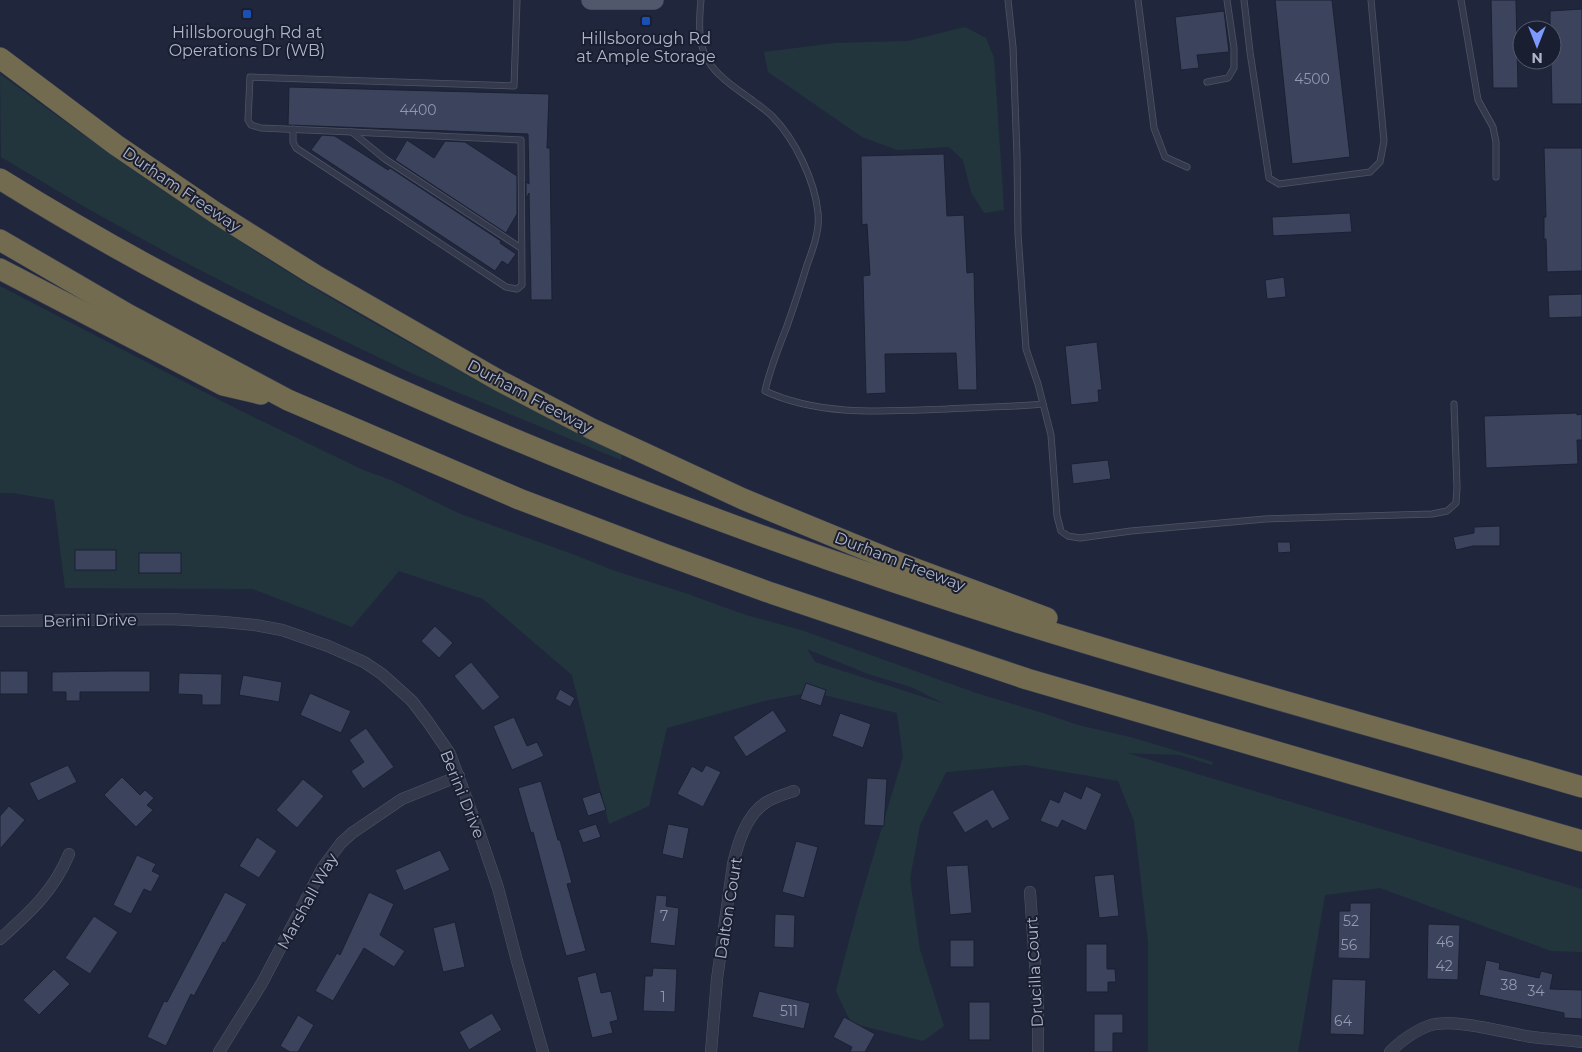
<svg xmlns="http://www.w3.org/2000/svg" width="1582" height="1052" viewBox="0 0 1582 1052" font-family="Montserrat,sans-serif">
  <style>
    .green { fill: #22353d; fill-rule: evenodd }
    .building { fill: #3b435d; stroke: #1b2133 }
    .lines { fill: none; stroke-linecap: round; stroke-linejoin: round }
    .service-casing { stroke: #4f5467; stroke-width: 7 }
    .minor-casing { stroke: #4f5467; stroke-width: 12 }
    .primary-casing { stroke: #3d4355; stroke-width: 20 }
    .motorway-casing { stroke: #3c4154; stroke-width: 22 }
    .service { stroke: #34394c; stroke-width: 5.5 }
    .minor { stroke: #34394c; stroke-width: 11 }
    .primary { stroke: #51586c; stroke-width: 19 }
    .motorway { stroke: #736b50; stroke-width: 21 }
    .transit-dot { fill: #1a4fb4; stroke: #191f31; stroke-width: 2 }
    .labels { text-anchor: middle; stroke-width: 4; stroke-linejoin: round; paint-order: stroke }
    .number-label { font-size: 14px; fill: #9298ad }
    .poi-label { font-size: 16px; fill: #afb4c8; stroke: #191f31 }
    .street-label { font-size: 16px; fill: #afb4c8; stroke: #191f31 }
  </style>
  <rect width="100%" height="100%" fill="#20273c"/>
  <g class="green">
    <polygon points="965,27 986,38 994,58 1004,210 984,213 971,192 963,160 949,147 897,150 862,137 768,72 764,52 836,43 908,41"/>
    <path d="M0 74C85 137 172 198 261 255 320 293 382 328 444 362 502 394 561 426 622 453L621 460 411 373 237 289 173 256 83 206 1 157Z"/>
    <path d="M0 286 235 408 363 470 391 480 458 513 575 555 612 570 682 592 746 615 801 630 976 693 1043 713 1078 725 1134 738 1213 762 1212 765 1180 755 1127 753 1582 889V952L1551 951 1380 888 1325 895 1298 1052H1148V942L1134 821 1118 781 1025 765 946 772 920 825 910 879 920 950 944 1026 923 1041 851 1023 836 991 857 911 903 757 897 713 812 692 764 701 667 728 649 806 609 824 572 675 483 599 399 571 352 627 253 589 65 588 54 500 13 493H0ZM807 649 868 674 911 687 945 704 815 662Z"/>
  </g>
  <g class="building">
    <polygon points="1275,0 1332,0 1350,157 1292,164"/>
    <polygon points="1491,0 1516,0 1518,88 1493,88"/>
    <polygon points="1582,9 1582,104 1552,104 1551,60 1552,60 1552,30 1550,30 1550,11"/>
    <polygon points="1224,11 1229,52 1197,55 1199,68 1181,70 1175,17"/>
    <polygon points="289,87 549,94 547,148 550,148 552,300 531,300 529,193 526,199 526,182 529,184 528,134 288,125"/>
    <polygon points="322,135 335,136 388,170 390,168 501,241 500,243 516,254 508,265 502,261 495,271 311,150"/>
    <polygon points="407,140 434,158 445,141 465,142 517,176 517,214 506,233 395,160"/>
    <polygon points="1544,148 1582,148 1582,271 1547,272 1546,239 1544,239 1544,217 1546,217"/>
    <polygon points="944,154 947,216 964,215 967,273 974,272 977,390 958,390 956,353 885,354 886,393 866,394 863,276 870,275 867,224 862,225 861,156"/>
    <polygon points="1350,213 1352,232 1273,236 1272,217"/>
    <polygon points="1284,277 1286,297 1267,299 1265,280"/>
    <polygon points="1582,294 1582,317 1549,318 1548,295"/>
    <polygon points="1097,342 1102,390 1098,390 1099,402 1071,405 1065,346"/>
    <polygon points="1577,413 1577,415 1582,414 1582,440 1577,440 1578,464 1486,468 1484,416"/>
    <polygon points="1108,460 1111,479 1073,484 1071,464"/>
    <polygon points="1500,526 1500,546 1473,546 1456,550 1453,537 1474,533 1474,527"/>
    <polygon points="1277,542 1290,542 1291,552 1278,553"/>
    <rect x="75" y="550" width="41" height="20"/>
    <rect x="139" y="553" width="42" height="20"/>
    <polygon points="435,626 453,643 439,658 421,641"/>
    <polygon points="471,662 500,697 483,711 454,676"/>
    <rect x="0" y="671" width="28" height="23"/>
    <polygon points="112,671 150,671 150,692 80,692 80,701 66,701 66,692 52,692 52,672"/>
    <polygon points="179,673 222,674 221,705 202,705 202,695 178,694"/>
    <polygon points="243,675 282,682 279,702 239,695"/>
    <polygon points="806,683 826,690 821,706 800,699"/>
    <polygon points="560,689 575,698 570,707 555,699"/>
    <polygon points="310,693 351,711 341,733 300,715"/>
    <polygon points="773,710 787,731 746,757 733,737"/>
    <polygon points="840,713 871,724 863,748 832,736"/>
    <polygon points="514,717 527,746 537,742 544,756 512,770 493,726"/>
    <polygon points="366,728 394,767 363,789 351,771 364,762 349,740"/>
    <polygon points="68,765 77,782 38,801 29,783"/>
    <polygon points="706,765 721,772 703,807 677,794 692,766 702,772"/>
    <polygon points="122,777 140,795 145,790 154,798 147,805 153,810 136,827 104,795"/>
    <polygon points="867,778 887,779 884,826 864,825"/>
    <polygon points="303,779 324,796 297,828 276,810"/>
    <polygon points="541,781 558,840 560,840 572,883 567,884 586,951 566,956 533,832 531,833 518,788"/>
    <polygon points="1086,786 1102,794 1086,831 1062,820 1058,828 1040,821 1050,799 1059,803 1064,791 1081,799"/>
    <polygon points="993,789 1010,819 992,829 987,820 965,833 952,812"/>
    <polygon points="600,792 606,810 588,816 582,798"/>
    <polygon points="9,806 25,820 0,849 0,816"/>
    <polygon points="596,824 601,837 583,843 578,830"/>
    <polygon points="668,824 689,828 683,859 662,854"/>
    <polygon points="257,837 277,851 259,878 239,866"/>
    <polygon points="796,841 818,847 804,898 782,892"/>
    <polygon points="440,850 450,870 404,891 395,870"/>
    <polygon points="137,855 156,864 152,871 160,875 151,892 144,889 131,914 113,905"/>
    <polygon points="968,865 972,913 950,915 946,866"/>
    <polygon points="1114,874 1119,916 1099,918 1094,876"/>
    <polygon points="225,892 247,904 225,943 223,942 194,996 191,994 166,1046 147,1037 164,1001 167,1002"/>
    <polygon points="369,892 394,904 380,935 405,951 394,967 364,948 333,1001 315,991 337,953 340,955"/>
    <polygon points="656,895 667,896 666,906 679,908 675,946 650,943"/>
    <polygon points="1350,903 1371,903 1370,959 1338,958 1339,911 1350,911"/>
    <polygon points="775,914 795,915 794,948 774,947"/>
    <polygon points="94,916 118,932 90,974 65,958"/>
    <polygon points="455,922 465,967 443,972 433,928"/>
    <polygon points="1428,924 1460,925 1458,980 1427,979"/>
    <rect x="950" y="940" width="24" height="27"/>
    <polygon points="1086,944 1107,944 1107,969 1115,969 1116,982 1108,982 1108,992 1086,992"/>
    <polygon points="1486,960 1500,963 1499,969 1539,978 1541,971 1553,974 1550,989 1582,990 1582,1019 1564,1018 1564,1013 1479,995"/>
    <polygon points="653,968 677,969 675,1012 643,1011 645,976 652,976"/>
    <polygon points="54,969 70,984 39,1015 23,1000"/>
    <polygon points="596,972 601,993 611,991 618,1020 610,1022 613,1033 592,1038 577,977"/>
    <polygon points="1332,979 1366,980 1364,1035 1330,1034"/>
    <polygon points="759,991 810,1003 804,1029 752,1017"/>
    <rect x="969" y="1002" width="21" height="38"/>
    <polygon points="492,1013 502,1030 469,1050 459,1032"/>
    <polygon points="1094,1014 1123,1014 1123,1033 1113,1033 1113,1052 1094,1052"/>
    <polygon points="298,1015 314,1025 298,1052 290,1052 280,1046"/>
    <polygon points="844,1017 875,1034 865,1052 850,1052 852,1047 833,1037"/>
  </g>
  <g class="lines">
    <g class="service-casing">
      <g id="service">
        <polyline points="517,0 514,86 250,77 248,120 251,125 261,128 352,132 385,159 521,248"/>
        <path d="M701 0C696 51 703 66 745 95 754 102 764 108 772 116 795 139 815 181 818 213 820 230 813 249 807 265 801 285 794 306 787 326 779 347 770 368 765 391 821 417 887 411 947 409 979 407 1011 407 1043 404"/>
        <polyline points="1008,0 1013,47 1017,156 1018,234 1026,349 1038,384 1051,435 1057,516 1061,531 1068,536 1080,538 1131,531 1265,519 1432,514 1447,511 1456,503 1457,487 1454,404"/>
        <polyline points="1138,0 1154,128 1165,157 1187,167"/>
        <polyline points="1244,0 1250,52 1269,178 1279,184 1370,172 1380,162 1384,141 1371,0"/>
        <polyline points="1461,0 1478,100 1493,127 1496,142 1496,177"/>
        <polyline points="1207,82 1228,78 1234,68 1234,48 1227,0"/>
        <polyline points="293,129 293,142 296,148 506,287 517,289 522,285 521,140 352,132"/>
      </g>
    </g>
    <g class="minor-casing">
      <g id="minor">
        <polyline points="0,621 170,619 224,622 255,625 282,630 328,646 364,662 382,674 412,701 428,722 450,754 479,832 498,888 517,961 543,1052"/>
        <polyline points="1030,892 1038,1007 1038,1052"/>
        <path d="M0 939C29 913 54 891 69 854"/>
        <polyline points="219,1052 262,983 323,867 341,843 352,833 402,799 459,776"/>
        <path d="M711 1052 717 979 733 864C738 843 746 816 765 803 774 797 785 794 794 791"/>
        <path d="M1390 1052C1399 1042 1415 1031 1428 1026 1453 1017 1505 1033 1532 1037 1548 1039 1565 1040 1582 1042"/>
      </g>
    </g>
    <g class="primary-casing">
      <polyline id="primary" points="591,0 654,0"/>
    </g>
    <g class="motorway-casing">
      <g id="motorway">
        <polyline points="0,58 116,145 216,213 315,275 498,380 592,429 743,499 889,559 1047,618"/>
        <path d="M0 179C189 297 391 391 597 473 737 529 880 579 1024 624 1209 682 1396 732 1582 787"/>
        <polyline points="0,240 129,315 288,400 519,499 661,553 771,593 1027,679 1582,841"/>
        <polyline points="0,269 223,385 261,394"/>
      </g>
    </g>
    <use href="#service" class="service"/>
    <use href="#minor" class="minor"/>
    <use href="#primary" class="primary"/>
    <use href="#motorway" class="motorway"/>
  </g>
  <g class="transit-dot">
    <rect x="242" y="9" width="10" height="10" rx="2.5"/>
    <rect x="641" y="16" width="10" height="10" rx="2.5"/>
  </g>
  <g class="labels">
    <g class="number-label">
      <text x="1312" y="84">4500</text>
      <text x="418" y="115">4400</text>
      <text x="664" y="921">7</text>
      <text x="1351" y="926">52</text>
      <text x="1445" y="947">46</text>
      <text x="1349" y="950">56</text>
      <text x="1444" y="971">42</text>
      <text x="1509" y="990">38</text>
      <text x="1536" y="996">34</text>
      <text x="663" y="1002">1</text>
      <text x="789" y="1016">511</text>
      <text x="1343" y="1026">64</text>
    </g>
    <g class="poi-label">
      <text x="247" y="38">Hillsborough Rd at<tspan x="247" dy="18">Operations Dr (WB)</tspan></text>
      <text x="646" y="44">Hillsborough Rd<tspan x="646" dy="18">at Ample Storage</tspan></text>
    </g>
    <g class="street-label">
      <text transform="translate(182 189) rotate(34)" y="6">Durham Freeway</text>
      <text transform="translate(530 396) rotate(28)" y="6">Durham Freeway</text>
      <text transform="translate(900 561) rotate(21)" y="6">Durham Freeway</text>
      <text transform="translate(90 620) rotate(-1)" y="6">Berini Drive</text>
      <text transform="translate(463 794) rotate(68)" y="6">Berini Drive</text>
      <text transform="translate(307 901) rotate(-61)" y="6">Marshall Way</text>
      <text transform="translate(728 908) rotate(-81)" y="6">Dalton Court</text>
      <text transform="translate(1034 972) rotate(-93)" y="6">Drucilla Court</text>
    </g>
  </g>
  <g transform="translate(1537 45) rotate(180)"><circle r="24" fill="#191f31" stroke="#555b6d"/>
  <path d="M0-4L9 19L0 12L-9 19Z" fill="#7d98ff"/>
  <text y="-8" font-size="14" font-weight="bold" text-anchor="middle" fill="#afb4c8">N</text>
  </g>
</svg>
